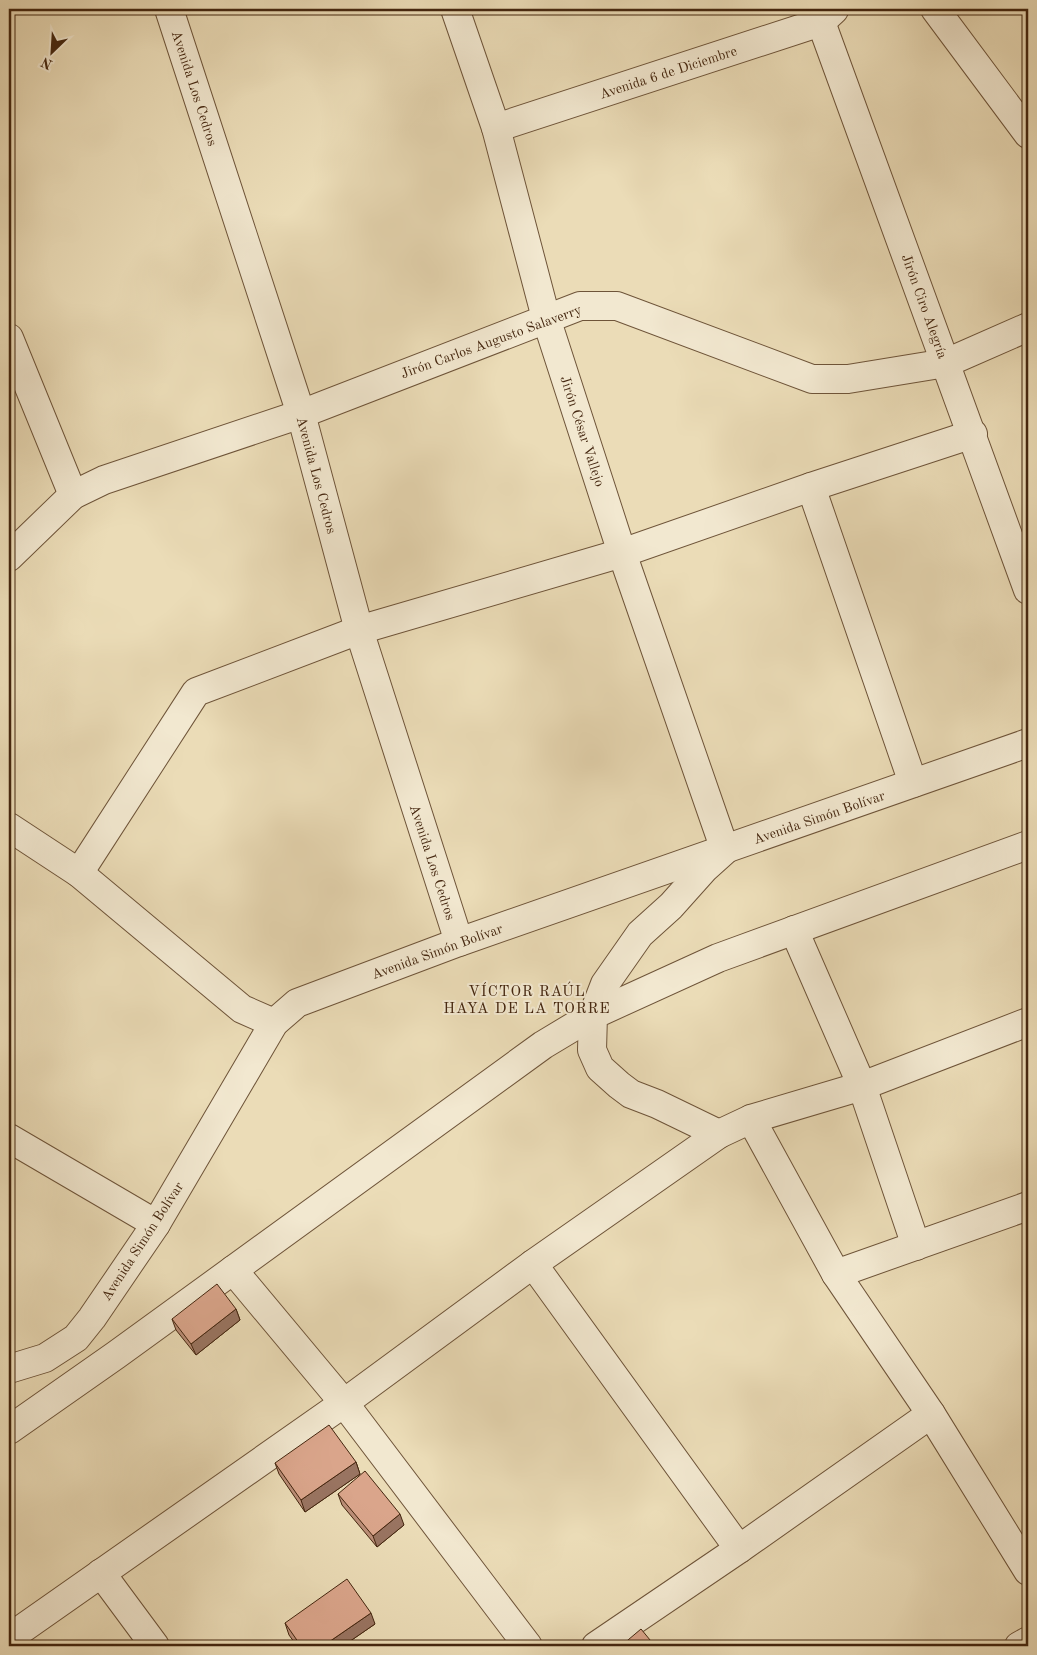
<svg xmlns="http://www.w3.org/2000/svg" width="1037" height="1655" viewBox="0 0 1037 1655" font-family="'Old Standard TT',serif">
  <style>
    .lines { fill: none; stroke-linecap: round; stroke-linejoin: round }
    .street-casing { stroke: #6e5439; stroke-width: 30 }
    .street { stroke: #f2e8d0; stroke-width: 28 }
    .wall { fill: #bb8e78; stroke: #44260f }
    .shaded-wall { fill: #997461; stroke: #44260f }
    .building { fill: #daa58b; stroke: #44260f }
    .labels { text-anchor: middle; stroke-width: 4; stroke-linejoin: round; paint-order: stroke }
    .street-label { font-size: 14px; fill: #44260f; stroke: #f2e8d0 }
    .neighbourhood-label { font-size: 15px; letter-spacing: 1px; fill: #44260f; stroke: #f2e8d0 }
  </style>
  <rect width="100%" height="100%" fill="#ebdcb7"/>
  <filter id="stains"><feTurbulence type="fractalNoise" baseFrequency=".004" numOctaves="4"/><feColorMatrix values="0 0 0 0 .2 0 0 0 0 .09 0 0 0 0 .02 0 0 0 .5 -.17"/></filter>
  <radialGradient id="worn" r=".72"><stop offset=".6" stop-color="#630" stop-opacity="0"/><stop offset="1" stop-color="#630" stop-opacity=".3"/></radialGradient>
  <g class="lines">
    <g class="street-casing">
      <g id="street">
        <polyline points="169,9 301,414 359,630 459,942"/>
        <polyline points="935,9 1028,134"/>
        <polyline points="821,22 1028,590"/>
        <polyline points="496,128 821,22 834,10"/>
        <polyline points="9,338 73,495"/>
        <polyline points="811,487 913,783"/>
        <polyline points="9,557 73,495 104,480 301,414 580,306 617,306 812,379 848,379 946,363 1028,327"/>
        <polyline points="9,827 79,873 242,1009 274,1023"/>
        <polyline points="79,873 196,692 359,630 622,553 811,487 973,434"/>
        <polyline points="794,930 862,1086 916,1246"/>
        <polyline points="751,1119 836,1274 931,1414 1028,1571"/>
        <polyline points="719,1134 657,1104 631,1094 619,1085 600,1068 592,1050 593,1015 718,958 1028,845"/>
        <polyline points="9,1138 156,1224"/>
        <polyline points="533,1264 739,1549"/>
        <polyline points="233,1270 344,1403 528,1646"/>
        <polyline points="836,1274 1028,1206"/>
        <polyline points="9,1369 45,1358 76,1338 92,1318 156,1224 274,1023 297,1003 459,942 1028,743"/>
        <polyline points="9,1430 116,1355 543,1045 593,1015 605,984 640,934 671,906 705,868 725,850 622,553 546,318 496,128 455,9"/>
        <polyline points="101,1573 155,1646"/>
        <polyline points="9,1638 344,1403 533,1264 719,1134 751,1119 862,1086 1028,1022"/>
        <polyline points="596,1646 739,1549 931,1414"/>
        <polyline points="1019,1646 1028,1641"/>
      </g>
    </g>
    <use href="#street" class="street"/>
  </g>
  <g class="wall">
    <polygon points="236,1309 240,1320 196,1355 176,1330 172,1319"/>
    <polygon points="356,1462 360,1474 305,1512 279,1474 275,1463"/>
    <polygon points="338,1494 404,1525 377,1547 342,1505"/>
    <polygon points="285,1623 375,1624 343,1646 297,1646 289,1635"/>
  </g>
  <g class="shaded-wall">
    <polygon points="236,1309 240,1320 196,1355 191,1344"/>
    <polygon points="356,1462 360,1474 305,1512 301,1500"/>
    <polygon points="400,1514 404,1525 377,1547 373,1536"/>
    <polygon points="371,1613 375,1624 343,1646 323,1646"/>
  </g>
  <g class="building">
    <polygon points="217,1284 236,1309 191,1344 172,1319"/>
    <polygon points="329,1425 356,1462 301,1500 275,1463"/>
    <polygon points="365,1471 400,1514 373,1536 338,1494"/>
    <polygon points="347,1579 371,1613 323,1646 301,1646 285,1623"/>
    <polygon points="641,1629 655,1646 623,1646 622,1645"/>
  </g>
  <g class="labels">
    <g class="street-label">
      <text transform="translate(668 72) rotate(-18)" y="5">Avenida 6 de Diciembre</text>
      <text transform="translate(195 88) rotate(72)" y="5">Avenida Los Cedros</text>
      <text transform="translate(925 306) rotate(70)" y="5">Jirón Ciro Alegría</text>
      <text transform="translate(491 341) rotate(-20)" y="5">Jirón Carlos Augusto Salaverry</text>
      <text transform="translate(583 431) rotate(72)" y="5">Jirón César Vallejo</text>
      <text transform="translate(317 475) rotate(75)" y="5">Avenida Los Cedros</text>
      <text transform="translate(819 817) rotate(-19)" y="5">Avenida Simón Bolívar</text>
      <text transform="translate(433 862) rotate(72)" y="5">Avenida Los Cedros</text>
      <text transform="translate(437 951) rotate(-20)" y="5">Avenida Simón Bolívar</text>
      <text transform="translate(142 1241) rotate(-57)" y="5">Avenida Simón Bolívar</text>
    </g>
    <g class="neighbourhood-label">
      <text x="527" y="996">VÍCTOR RAÚL<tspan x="527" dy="17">HAYA DE LA TORRE</tspan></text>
    </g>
  </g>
  <rect width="1037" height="1655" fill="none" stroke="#ebdcb7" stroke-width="30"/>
  <rect x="10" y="10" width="1017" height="1635" fill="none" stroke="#44260f" stroke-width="2.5"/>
  <rect x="15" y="15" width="1007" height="1625" fill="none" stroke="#44260f"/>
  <g transform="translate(52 52) rotate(205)" stroke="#f2e8d0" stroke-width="4" paint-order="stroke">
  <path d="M0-4L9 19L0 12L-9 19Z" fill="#44260f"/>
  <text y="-8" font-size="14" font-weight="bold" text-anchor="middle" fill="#44260f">N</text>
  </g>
  <rect width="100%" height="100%" filter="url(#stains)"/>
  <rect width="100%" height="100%" fill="url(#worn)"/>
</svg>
